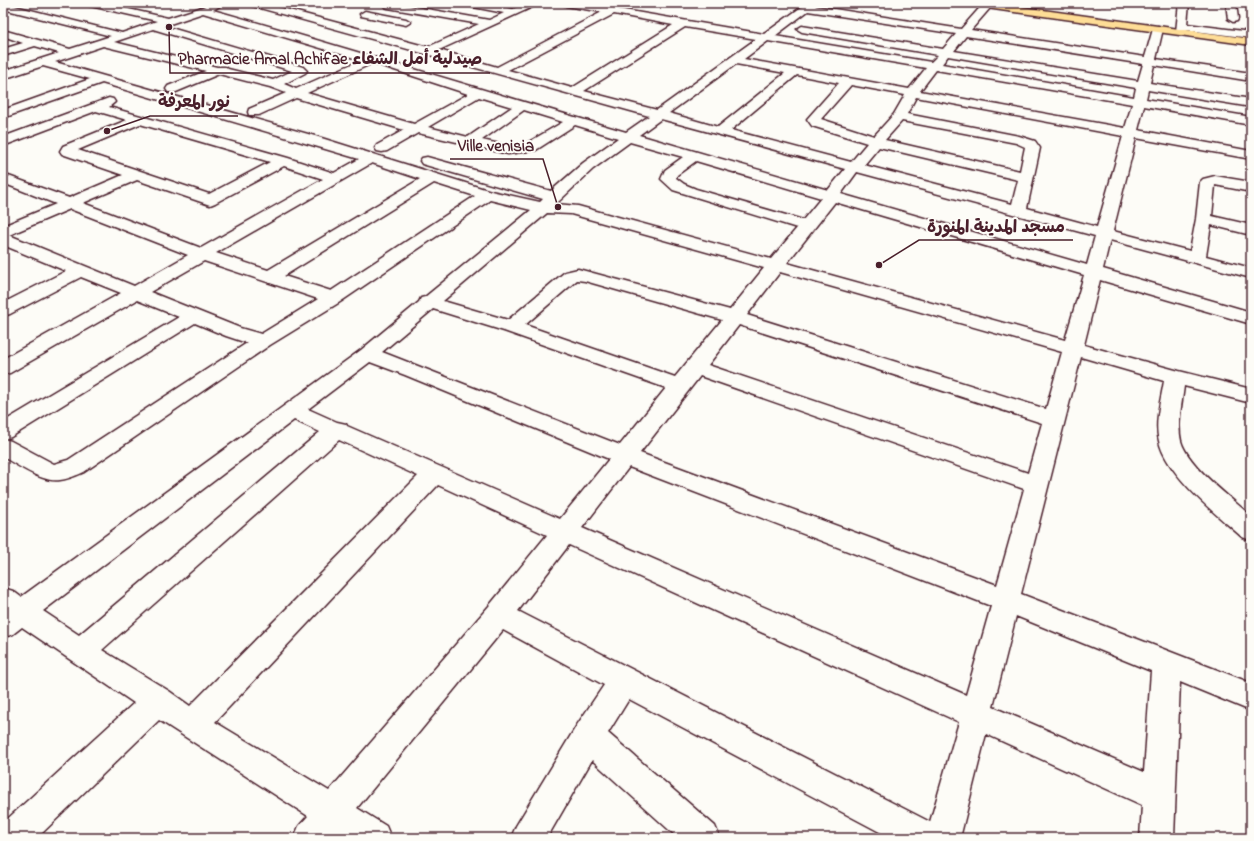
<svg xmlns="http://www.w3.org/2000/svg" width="1254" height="841" viewBox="0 0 1254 841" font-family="'Indie Flower','Playpen Sans Arabic',sans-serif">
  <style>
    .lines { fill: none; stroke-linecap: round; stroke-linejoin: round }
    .minor-casing { stroke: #4a1f2b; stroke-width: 3 }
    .major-casing { stroke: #4a1f2b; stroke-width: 3 }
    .minor { fill: #fdfcf7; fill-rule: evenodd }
    .major { fill: #fedd96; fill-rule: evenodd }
    .leader { fill: none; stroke: #4a1f2b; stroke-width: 1.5 }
    .callout-dot { fill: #4a1f2b; stroke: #fdfcf7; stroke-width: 1.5 }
    .callout-label { font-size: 17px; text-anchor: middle; font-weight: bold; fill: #4a1f2b; stroke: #fdfcf7; stroke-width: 4; stroke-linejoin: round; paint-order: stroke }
  </style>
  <rect width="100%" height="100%" fill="#fdfcf7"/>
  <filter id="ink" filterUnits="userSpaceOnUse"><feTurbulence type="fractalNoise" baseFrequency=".025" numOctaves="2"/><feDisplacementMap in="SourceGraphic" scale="8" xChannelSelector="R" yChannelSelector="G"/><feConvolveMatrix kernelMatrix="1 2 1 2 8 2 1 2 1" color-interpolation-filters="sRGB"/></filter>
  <g filter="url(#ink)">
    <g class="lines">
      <g class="minor-casing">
        <g id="minor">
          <path d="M3 3 122 33 157 21 86 5 84 3H102L168 18 215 3 220 6 213 10C351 49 488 92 626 132L649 116 249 5 247 3H263L428 47 479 24 388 8 385 7 383 5 384 3H393L489 20 504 13 468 6 463 3H483L513 9 526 3H539L537 5 439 50 497 67 602 12 566 6 561 3H583L764 34 807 3H818L815 6 961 29 984 3H992L993 5 991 7 971 30 1145 57 1153 29 1158 26 1163 29 1156 59 1251 73V81L1154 65 1150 83 1251 99V107L1148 90 1146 99 1251 117V125L1144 106 1138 130 1251 151V159L1136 138 1113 231 1190 251 1196 219 1200 182 1203 179 1215 176 1251 182V192L1215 185 1212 216 1251 225V235L1211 225 1206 256 1251 268V278L1110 240 1103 269 1251 312V324L1100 280 1084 345 1179 371 1251 389V403L1184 386C1182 403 1177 424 1181 441 1188 466 1232 499 1251 516V540L1242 537C1217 515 1166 474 1159 441 1154 422 1161 400 1164 381L1081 357 1021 594 1251 683V711L1180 682 1174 838H1140L1142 805 986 734 960 838H891L629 699 608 733 715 826 720 838H678L592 760 547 838H511L516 826 577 725 604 685 503 630 357 808 386 826 391 838H343L336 834 333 838H294L299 826 308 816 159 720 37 838H3V823L134 703 22 627 13 634 3 638V588L13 591 21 597 361 350 419 302 421 298 425 297 531 210 490 200 340 302 270 345 84 472C77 475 69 479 60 480 43 483 18 465 3 457V422L179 317 137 300 10 373 3 374V359L121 293 81 277 10 314 3 316V303L66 271 3 245V226L56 204 3 183V174L69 198 123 175 62 154 60 151 63 146 127 120 96 111 3 146V137L109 98 113 99 115 102 109 107 288 158 334 173 359 159 102 83 3 118V110L90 79 43 66 3 79V71L59 53 35 46 3 56V49L23 43 3 36V30L70 49 111 36 3 9ZM808 11 956 34 943 49 802 26 797 29 802 32 938 55 931 62 775 36ZM203 13 361 60 296 89 284 84 305 73 307 71 303 67 164 26ZM614 14 673 25 572 88 508 70ZM685 27 756 39 657 110 584 91ZM153 29 292 71 273 80 228 69 226 67H217L114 42ZM966 36 1143 64 1138 81 954 51ZM768 41 926 68 909 89 744 59ZM103 46 206 71 168 86 166 89 168 92H176L219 74 270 87 286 93 249 109 248 112 249 115H259L296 98 404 130 377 145 375 148 377 151 382 152 387 151 418 133 508 154 536 150 575 125 618 138 583 163 551 191 427 157 422 158 420 161 422 164 543 199 540 202 491 191 315 136 55 62ZM948 56 1136 88 1134 97 942 64ZM373 63 468 94 414 124 307 93ZM736 64 785 73 718 127 669 113ZM936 70 1132 104 1125 128 920 91ZM797 75 839 83 807 119 812 126 867 143 851 162 731 130ZM851 85 905 95 894 114 874 136 821 119ZM479 97 512 107 468 137 428 127ZM916 97 1123 136 1097 227 1027 208 1040 148 1035 141 1019 136 907 114ZM524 110 563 122 527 143 508 146 482 140ZM661 119 845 169 828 190 639 135ZM902 121 1016 143 1025 147 1020 171 885 140ZM140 124 270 162 209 194 78 150ZM630 142 683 157 665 170 661 179 673 190 797 228 771 259 578 206 556 204 593 169ZM879 147 1018 180 1012 204 864 165ZM696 161 821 198 803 220 696 189 684 184 676 178 677 175ZM372 163 420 179 268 270 216 253ZM284 166 323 179 201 248 83 203 137 180 210 205 215 203ZM857 172 1095 236 1087 265 841 194ZM434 183 475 196 331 291 284 276ZM835 202 1084 275 1065 340 787 263ZM70 209 188 255 134 286 9 235ZM547 213 571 214 764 268 730 310 578 269 565 272 508 320 443 301ZM204 261 318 299 261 334 240 328 150 292ZM780 272 1062 352 1046 409 747 315ZM577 280 585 281 722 320 675 377 525 325ZM433 309 504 331 666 388 620 445 382 352ZM195 323 226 336 247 343 68 460 54 464 11 441 4 439 11 437ZM739 325 1042 423 1028 473 708 365ZM370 362 405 375 609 459 560 519 347 426 346 424 337 422 308 409ZM700 376 1024 489 997 585 640 453ZM294 420 320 432 79 635 43 611ZM339 440 418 476 190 706 169 691 102 650ZM629 467 991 606 966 695 582 528ZM438 485 547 535 489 606 329 791 215 722ZM569 545 959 722 930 822 518 611ZM1016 616 1151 671 1144 772 993 707Z"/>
          <polygon points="1179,3 1189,3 1187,24 1251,32 1251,38 1187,30 1185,34 1177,34 1176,32"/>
          <polygon points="1226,3 1236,3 1238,19 1237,21 1233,22 1228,19"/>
          <polygon points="365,11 406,19 411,22 406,25 361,16 360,14"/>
        </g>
      </g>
      <g class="major-casing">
        <polygon id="major" points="967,3 993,3 1251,39 1251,45 972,6"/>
      </g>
      <use href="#minor" class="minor"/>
      <use href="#major" class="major"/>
    </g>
  </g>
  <path class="leader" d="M169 27L170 73H490M107 131L150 116H238M558 207L543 159H450M879 265L919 240H1073"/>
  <g class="callout-dot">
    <circle cx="169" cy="27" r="4"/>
    <circle cx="107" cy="131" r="4"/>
    <circle cx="558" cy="207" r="4"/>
    <circle cx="879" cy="265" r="4"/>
  </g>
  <g class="callout-label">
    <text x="330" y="64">Pharmacie Amal Achifae صيدلية أمل الشفاء</text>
    <text x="194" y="107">نور المعرفة</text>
    <text x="496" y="151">Ville venisia</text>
    <text x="996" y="232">مسجد المدينة المنورة</text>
  </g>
  <rect width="1254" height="841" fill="none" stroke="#fdfcf7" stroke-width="16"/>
  <rect x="8" y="8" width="1238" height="825" fill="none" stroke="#4a1f2b" stroke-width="1.5" filter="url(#ink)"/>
</svg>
